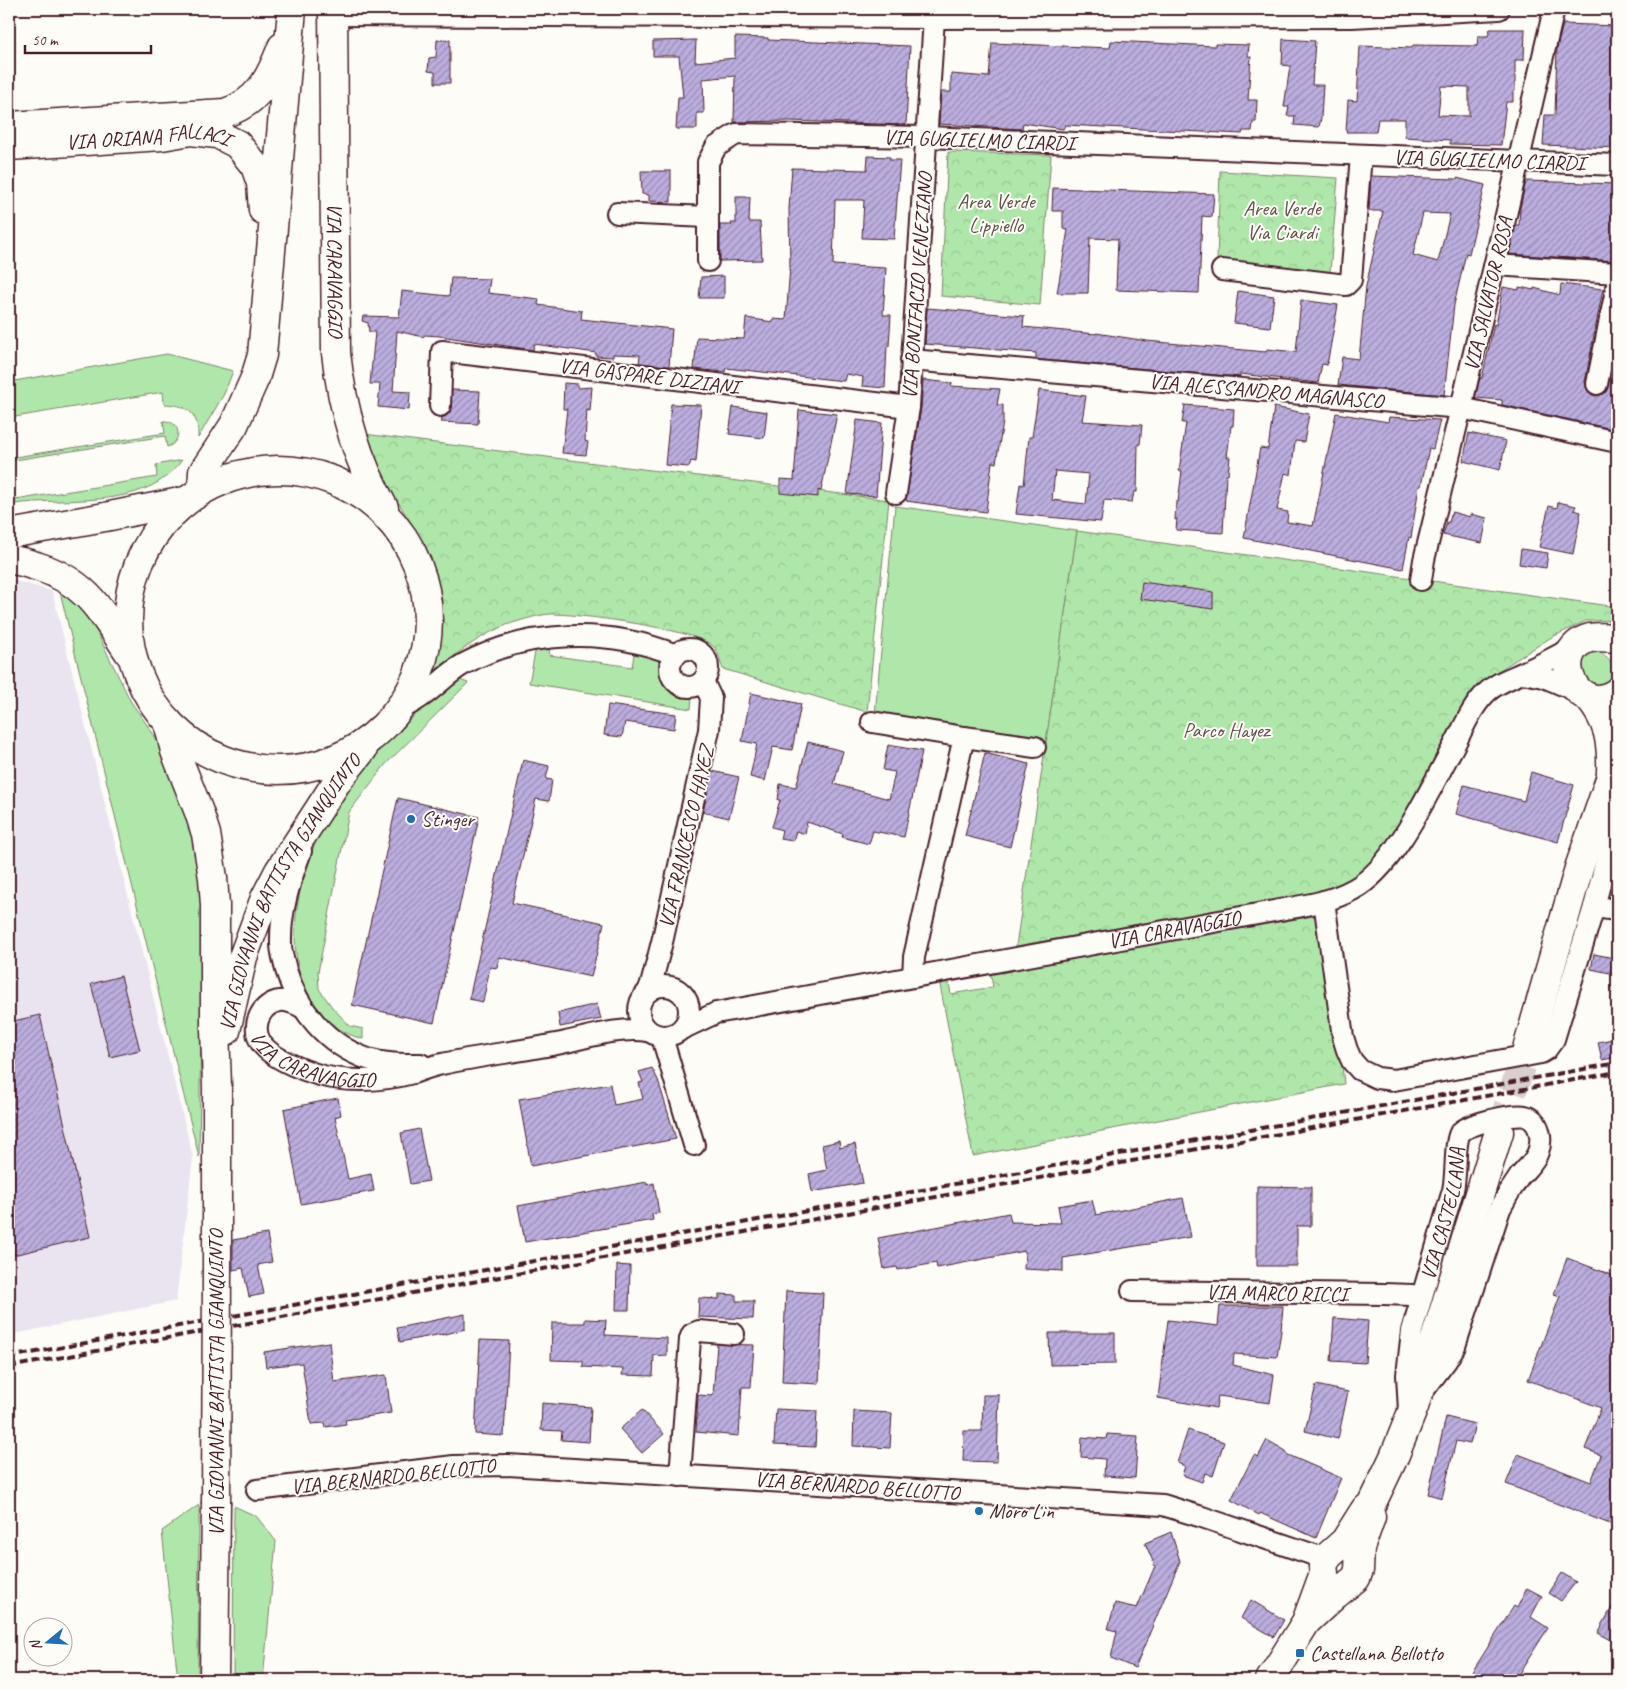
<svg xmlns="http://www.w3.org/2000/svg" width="1626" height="1689" viewBox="0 0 1626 1689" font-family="Caveat,sans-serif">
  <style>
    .built { fill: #e9e4f0 }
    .green { fill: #afe7aa; stroke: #7c836a }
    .park { fill: url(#park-crowns); stroke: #7c836a }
    .building { fill: url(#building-hatch); stroke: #4a1f2b; fill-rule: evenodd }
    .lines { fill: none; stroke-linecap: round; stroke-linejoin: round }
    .secondary-tunnel { stroke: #d9d0ce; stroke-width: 28; stroke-dasharray: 28 14; stroke-linecap: butt }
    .street-casing { stroke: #4a1f2b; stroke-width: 24 }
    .secondary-casing { stroke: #4a1f2b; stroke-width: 31 }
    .highway-casing { stroke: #4a1f2b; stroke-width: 31 }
    .street { stroke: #fdfcf7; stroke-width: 20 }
    .secondary { stroke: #fdfcf7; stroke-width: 28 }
    .highway { stroke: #fdfcf7; stroke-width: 28 }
    .rail { stroke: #4a1f2b; stroke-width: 4; stroke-dasharray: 8 4; stroke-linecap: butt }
    .secondary-bridge-casing { stroke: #4a1f2b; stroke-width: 31; stroke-linecap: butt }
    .secondary-bridge { stroke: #fdfcf7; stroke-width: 28 }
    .poi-dot { fill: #1f6fb2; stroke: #fdfcf7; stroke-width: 2 }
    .labels { text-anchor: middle; stroke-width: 4; stroke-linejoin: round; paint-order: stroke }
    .street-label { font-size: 21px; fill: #4a1f2b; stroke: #fdfcf7 }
    .park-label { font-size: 21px; fill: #63514b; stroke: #fdfcf7 }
    .poi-label { font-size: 21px; fill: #4a1f2b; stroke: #fdfcf7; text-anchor: start }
  </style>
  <defs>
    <pattern id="park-crowns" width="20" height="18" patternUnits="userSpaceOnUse" patternTransform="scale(1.25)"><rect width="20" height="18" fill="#afe7aa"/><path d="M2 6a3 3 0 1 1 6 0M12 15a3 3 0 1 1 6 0" fill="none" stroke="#98c692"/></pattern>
    <pattern id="building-hatch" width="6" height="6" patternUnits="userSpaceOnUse" patternTransform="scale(1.25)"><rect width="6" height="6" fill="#bbadde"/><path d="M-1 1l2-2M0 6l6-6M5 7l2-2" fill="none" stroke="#9a8cb4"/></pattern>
  </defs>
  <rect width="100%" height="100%" fill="#fdfcf7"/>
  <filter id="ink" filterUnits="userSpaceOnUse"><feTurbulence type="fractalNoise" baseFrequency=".02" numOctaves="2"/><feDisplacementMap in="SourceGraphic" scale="10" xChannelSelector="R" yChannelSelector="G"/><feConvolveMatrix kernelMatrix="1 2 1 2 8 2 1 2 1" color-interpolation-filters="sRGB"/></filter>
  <g filter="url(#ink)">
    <polygon class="built" points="9,579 52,591 193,1157 176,1301 9,1335"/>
    <g class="green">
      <path d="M167 354 233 371 224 394 198 438C199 413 188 405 164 404L163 392 9 418V382Z"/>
      <path d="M163 421C181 420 183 442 167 447L165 436 9 461V458L165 433Z"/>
      <path d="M182 460C144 513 64 495 9 505V501L157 477 156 465Z"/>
      <polygon points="895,506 1077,531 1046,743 875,714"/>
      <polygon points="60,592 85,608 131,702 154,735 176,778 195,829 203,883 199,1157"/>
      <path d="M536 647H550L549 655 632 667 634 654C640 655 649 655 654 658 673 667 659 691 692 695L691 709 529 683Z"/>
      <path d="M1592 652C1617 651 1619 684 1598 685 1595 685 1590 683 1586 682L1581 662 1587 654Z"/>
      <path d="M457 679 468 683 385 765 349 812 318 972 319 989 332 1007 350 1026 363 1029V1039C335 1032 315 1012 304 985 280 927 308 844 341 794 358 769 382 748 403 727 420 710 437 693 457 679Z"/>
      <polygon points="199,1505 198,1680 178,1680 162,1531"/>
      <polygon points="234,1506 256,1516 276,1541 263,1680 233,1680"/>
    </g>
    <g class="park">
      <polygon points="948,152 1051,155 1040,305 941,296"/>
      <polygon points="1220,171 1338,178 1330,272 1217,260"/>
      <path d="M364 434 889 500 867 712 723 669C720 663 719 653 715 648 700 629 579 614 552 614 542 614 529 618 519 621 485 630 459 653 431 673L441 621 438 586 411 524 383 476Z"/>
      <polygon points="1077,531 1617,607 1617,620 1586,621 1550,638 1484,680 1460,711 1387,845 1366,867 1346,882 1320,892 1016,946"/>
      <polygon points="1326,914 1344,1084 973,1156 939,980 948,978 951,994 993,987 990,971"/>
    </g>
    <g class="building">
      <polygon points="1563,24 1617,26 1617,148 1543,145 1545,115 1555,115 1557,48"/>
      <path d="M1490 29H1525L1524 60H1515V91L1513 92V102H1506L1501 145 1450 144V140L1405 137V119H1378L1376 132H1346L1348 100 1357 101 1360 46 1412 48 1413 45 1477 46 1478 36H1488ZM1441 86 1469 87V116L1438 115Z"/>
      <polygon points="735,37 768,38 768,40 910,46 906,125 789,121 734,122 735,76 703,79 704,113 697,113 697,129 676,129 678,97 683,97 679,56 653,56 653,41 696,40 695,62 735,58"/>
      <polygon points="1283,39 1315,41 1312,85 1323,85 1321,118 1319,127 1294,125 1295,116 1287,116 1289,107 1284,107 1290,66 1282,65"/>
      <polygon points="437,40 450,40 450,83 435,83 435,72 428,71 429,58 436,57"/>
      <polygon points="1111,41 1215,46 1215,44 1249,45 1248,56 1251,57 1248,100 1257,100 1256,122 1253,122 1252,131 1243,131 1242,134 1065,125 1063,129 1023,123 1022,129 939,124 941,92 951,92 951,74 989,77 992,43 1110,48"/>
      <polygon points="868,156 890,157 890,160 900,160 894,239 862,238 864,200 835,200 833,265 886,268 883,315 891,315 889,346 887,346 885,388 862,386 863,377 846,374 844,381 726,368 725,372 694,369 697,337 744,339 746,318 773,322 773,319 786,320 790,266 789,208 792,168 867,170"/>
      <polygon points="641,171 671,171 671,202 649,201 649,195 642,194"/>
      <path d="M1371 176 1456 179 1457 178 1485 185 1469 254 1466 253 1454 305 1444 395 1338 385 1342 357 1359 359 1366 286 1383 211H1369ZM1423 213 1450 214 1438 262 1413 255Z"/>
      <polygon points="1526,181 1617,184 1617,261 1509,254 1516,225 1519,225 1520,208"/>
      <polygon points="1053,188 1214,194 1212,217 1202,216 1199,293 1116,290 1118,239 1090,238 1088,293 1057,293 1068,230 1063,229 1063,211 1052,211"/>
      <polygon points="736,197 750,197 749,222 760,222 762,260 720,261 720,225 732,225 731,223 736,223"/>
      <polygon points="724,276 724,298 699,298 701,277"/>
      <polygon points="451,278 490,279 488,293 539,299 538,305 582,311 581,319 672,329 669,366 639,363 640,355 613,354 613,357 596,356 596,353 534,344 533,350 440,336 425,335 423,337 397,331 393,391 410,392 409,410 378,407 380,384 370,384 375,332 369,332 368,323 362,321 363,316 399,317 402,291 449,296"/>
      <polygon points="1561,284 1603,289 1585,382 1586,387 1590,393 1595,396 1601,395 1606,392 1608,387 1612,370 1617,370 1617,430 1502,405 1502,400 1475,398 1480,378 1482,378 1494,324 1496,325 1503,287 1519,290 1519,287 1534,290 1534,288 1560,295"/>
      <polygon points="1238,291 1274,296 1270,327 1234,323"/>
      <polygon points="1301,300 1338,305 1327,365 1322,364 1318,383 1240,374 1240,377 1042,360 1036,359 1036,353 925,344 927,308 1024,316 1023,327 1096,334 1096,333 1147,341 1266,352 1267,349 1296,352"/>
      <polygon points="923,380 952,383 951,386 1000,389 997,405 1003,405 1003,422 996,463 992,462 986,512 906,501 921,408"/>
      <polygon points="564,383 578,384 578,388 592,387 590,411 587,410 585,441 588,442 586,455 562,453 567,409 563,409"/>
      <polygon points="452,390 480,391 478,424 441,422 442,417 446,416 450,412"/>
      <path d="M1039 390 1086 396 1082 421 1142 425 1140 444H1138L1137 492H1134L1132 502 1104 500 1101 522 1016 514 1020 484 1024 485 1029 437H1032ZM1055 471 1089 474 1086 504 1052 500Z"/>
      <polygon points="671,404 701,405 696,462 691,461 689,467 665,465"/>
      <polygon points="1185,405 1234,409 1233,426 1231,426 1227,457 1230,457 1228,475 1226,475 1223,533 1176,530 1177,519 1175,520 1176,502 1178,502 1182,471 1179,471 1186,423 1182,423"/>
      <polygon points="733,407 767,412 764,438 729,434"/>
      <polygon points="1274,407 1309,414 1304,442 1295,441 1291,475 1285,473 1277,510 1288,512 1287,522 1313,526 1336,413 1388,422 1389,417 1440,420 1433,449 1429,448 1421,486 1419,486 1411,538 1409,537 1403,569 1244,538 1260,448 1268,449"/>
      <polygon points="799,410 837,414 821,491 818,490 818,497 780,493 780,479 794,480"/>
      <polygon points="857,420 882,423 876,496 847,494"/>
      <polygon points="1469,433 1506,441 1500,470 1463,461"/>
      <polygon points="1558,502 1576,506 1574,510 1581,512 1573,554 1539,547 1549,506 1557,508"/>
      <polygon points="1452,512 1470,517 1470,514 1487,518 1482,543 1443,535 1447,522 1449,522"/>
      <polygon points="1521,549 1548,553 1546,568 1519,564"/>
      <polygon points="1142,582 1213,592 1213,609 1140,599"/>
      <polygon points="751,693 801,704 792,750 773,747 765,781 750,777 757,744 742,741"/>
      <polygon points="608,705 676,714 674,729 625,722 622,737 604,735"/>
      <polygon points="808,742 843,751 834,784 889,799 895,772 883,770 888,745 922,751 904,837 873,831 869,844 842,837 843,834 807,822 805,834 796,831 793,841 780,839 782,830 772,827 780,800 778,800 780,784 796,787"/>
      <polygon points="985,753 1029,764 1010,847 965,836"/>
      <polygon points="523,760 549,766 546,779 552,780 549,801 536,799 512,903 604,923 591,977 499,957 497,968 490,967 483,1002 469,999"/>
      <polygon points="712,771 739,777 729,818 703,812"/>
      <polygon points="1531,772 1574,785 1558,842 1456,814 1464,785 1524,801"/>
      <polygon points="398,798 479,817 434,1023 352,1005"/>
      <polygon points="1594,954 1614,958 1610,973 1591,969"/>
      <polygon points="121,976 140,1050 110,1057 91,984"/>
      <polygon points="597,1004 601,1019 560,1027 558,1013"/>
      <polygon points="40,1015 90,1237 9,1256 9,1022"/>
      <polygon points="1617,1038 1617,1057 1602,1060 1598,1042"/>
      <polygon points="652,1068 658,1080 676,1139 531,1166 519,1099 610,1084 614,1105 643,1099 639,1083 643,1082 639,1072"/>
      <polygon points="338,1098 341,1115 335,1117 348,1179 371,1174 374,1191 301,1204 284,1109"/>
      <polygon points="419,1129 429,1181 410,1184 401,1133"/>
      <polygon points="839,1141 840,1148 855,1144 863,1183 812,1192 809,1174 827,1170 822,1145"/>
      <polygon points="647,1182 647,1185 654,1183 659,1213 652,1214 653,1220 525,1242 518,1206"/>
      <polygon points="1257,1186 1311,1187 1311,1226 1297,1226 1297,1266 1257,1266"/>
      <polygon points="1183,1198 1191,1237 1063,1258 1063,1271 1024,1269 1025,1251 937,1268 936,1263 898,1270 897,1267 884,1269 878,1238 1009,1213 1011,1222 1061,1223 1058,1206 1092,1200 1096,1215"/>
      <polygon points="267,1234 272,1262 258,1265 264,1294 249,1297 243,1268 233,1270 233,1240"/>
      <polygon points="1567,1258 1617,1277 1617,1505 1610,1524 1506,1484 1518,1454 1591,1482 1601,1455 1585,1449 1601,1408 1528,1380 1560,1296 1554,1294"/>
      <polygon points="617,1265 630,1266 629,1310 616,1310"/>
      <polygon points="786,1291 823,1293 819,1384 782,1382"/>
      <polygon points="719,1294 736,1295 736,1301 754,1301 753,1319 698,1317 699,1298 719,1299"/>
      <polygon points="1220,1306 1283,1306 1281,1331 1277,1357 1234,1354 1233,1365 1274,1375 1270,1403 1218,1396 1216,1408 1158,1398 1168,1320 1218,1326"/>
      <polygon points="465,1314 465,1329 442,1335 442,1334 400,1342 397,1328"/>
      <polygon points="1334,1318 1368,1321 1365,1363 1331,1361"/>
      <polygon points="585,1319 606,1320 605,1335 667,1338 667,1356 654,1355 653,1376 622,1375 623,1369 583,1367 583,1361 551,1360 552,1323 585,1323"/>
      <polygon points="1049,1333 1115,1333 1115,1364 1050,1365"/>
      <polygon points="480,1340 509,1341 504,1436 475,1434"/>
      <polygon points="329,1342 334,1382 386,1375 391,1413 345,1420 346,1424 326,1427 325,1423 311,1424 302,1363 266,1367 264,1352"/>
      <polygon points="717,1344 754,1345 751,1387 742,1387 739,1436 696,1432 698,1395 713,1396"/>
      <polygon points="1316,1385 1348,1392 1338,1439 1305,1431"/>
      <polygon points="983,1395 999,1395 997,1462 963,1461 964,1431 982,1431"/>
      <polygon points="542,1403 591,1407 589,1442 561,1440 562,1431 541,1430"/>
      <polygon points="776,1409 817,1411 815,1447 774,1445"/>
      <polygon points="642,1410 664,1434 642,1453 620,1429"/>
      <polygon points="854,1411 892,1413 890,1448 853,1446"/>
      <polygon points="1446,1417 1475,1424 1470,1444 1456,1441 1442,1498 1428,1494"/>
      <polygon points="1188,1430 1224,1442 1213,1476 1205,1473 1202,1482 1182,1475 1185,1466 1177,1463"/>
      <polygon points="1107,1434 1138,1436 1135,1478 1104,1476 1105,1459 1081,1457 1082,1437 1106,1439"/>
      <polygon points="1267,1440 1286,1451 1286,1454 1341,1478 1316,1538 1260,1513 1259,1515 1231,1500 1254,1455 1258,1457"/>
      <polygon points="1171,1532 1180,1561 1135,1668 1111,1658 1117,1631 1108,1629 1115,1603 1137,1608 1155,1566 1145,1543"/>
      <polygon points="1562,1573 1576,1582 1561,1601 1549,1593"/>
      <polygon points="1527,1588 1542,1596 1531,1617 1548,1628 1515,1680 1467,1680 1514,1606 1517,1608"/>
      <polygon points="1617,1598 1617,1643 1598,1633"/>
      <polygon points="1251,1600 1284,1620 1274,1637 1241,1618"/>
    </g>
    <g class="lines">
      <polyline class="secondary-tunnel" points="1499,1132 1527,1049"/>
      <g class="street-casing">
        <g id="street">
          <polyline points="333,15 934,18 1352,17 1499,9"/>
          <polyline points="617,213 708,217"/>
          <polyline points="708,261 708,162 716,147 736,134 927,137 1617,165"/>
          <polyline points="1495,265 1617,273"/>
          <polyline points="1222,270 1346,285 1351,280 1361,155"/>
          <polyline points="911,360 1461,408 1617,442"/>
          <polyline points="1597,384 1617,285"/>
          <polyline points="440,406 442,351 909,407"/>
          <polyline points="896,493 909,407 934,18"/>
          <polyline points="1421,580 1424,560 1461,408 1554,9"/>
          <circle cx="689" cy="668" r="19"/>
          <polyline points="1523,673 1544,677 1579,692"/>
          <path d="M398 711C406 706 414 702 421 697 436 687 448 673 464 664 529 629 608 628 676 655"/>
          <polyline points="872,722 964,737 914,957 913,977"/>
          <polyline points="964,737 1035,747"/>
          <path d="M301 851C290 881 280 911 281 944 281 952 284 961 286 970 298 1010 327 1045 368 1059 384 1064 403 1064 421 1064"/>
          <polyline points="1324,901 1343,1037 1347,1050 1352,1061 1360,1070 1377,1078 1394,1080 1541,1053 1546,1050 1554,1039 1594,907 1617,820"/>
          <polyline points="1594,907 1617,910"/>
          <circle cx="664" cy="1011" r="25"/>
          <polyline points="648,992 652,981 663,938 709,730 711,698 703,681"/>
          <path id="s1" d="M302 1007C295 1004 288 1000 280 1001 262 1003 251 1024 260 1041 269 1059 314 1075 333 1078 360 1082 387 1080 413 1073 422 1070 432 1066 442 1064 483 1055 525 1051 566 1042 592 1036 621 1027 648 1031"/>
          <path id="s2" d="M684 1028 716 1013 1274 911C1301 906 1329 903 1354 889 1394 868 1429 791 1451 751 1462 732 1470 709 1486 693 1496 683 1509 679 1522 673 1540 665 1561 654 1579 644"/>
          <polyline points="662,1037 694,1145"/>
          <polyline points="1132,1291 1383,1294 1412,1295 1421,1297"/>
          <path id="s3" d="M1409 1411 1407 1375 1412 1331 1453 1190C1457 1174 1454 1144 1460 1133 1466 1124 1515 1113 1525 1116 1540 1120 1543 1139 1538 1152 1535 1161 1526 1169 1520 1176 1512 1187 1506 1197 1500 1209L1455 1346 1446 1361 1424 1390"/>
          <polyline points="680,1476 690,1339 692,1334 699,1331 734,1334"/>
          <polyline points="257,1490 454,1466 508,1465 1163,1505 1202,1517 1326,1559"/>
        </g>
      </g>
      <g class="secondary-casing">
        <g id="secondary">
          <path id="s4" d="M333 9 336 353C342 407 357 461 384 508"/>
          <path d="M9 126 225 113C259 102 270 78 282 47"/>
          <path id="s5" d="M9 146 162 136 191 131 217 134 237 144 255 166 261 183 263 210"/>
          <circle cx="278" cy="620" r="150"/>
          <polyline points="202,489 203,472 234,425 255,378 262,355 292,9"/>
          <polyline points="9,534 105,517 185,501"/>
          <path d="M9 560C19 560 29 564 39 567 89 583 103 615 130 654"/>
          <path d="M1617 638C1609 638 1599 636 1590 638 1546 650 1576 721 1617 692"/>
          <path d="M1588 697C1609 721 1612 742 1611 773"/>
          <polyline points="168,722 175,751 199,812 206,834 213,878 215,905 215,1029 217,1086 217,1269"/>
          <path id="s6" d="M226 1031 243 957 265 898 279 871 338 780 363 749"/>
          <polyline points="1527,1049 1579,868 1617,759"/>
          <polyline points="1309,1619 1335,1595 1356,1578 1359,1570 1360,1548 1371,1517"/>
          <polyline points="214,1680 216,1504"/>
          <polyline points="1270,1680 1306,1622 1324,1573 1323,1566 1327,1557 1345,1541 1364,1511 1371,1505 1394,1457 1414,1407 1499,1132"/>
        </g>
      </g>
      <g class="highway-casing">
        <polyline id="highway" points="333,15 334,9"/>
      </g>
      <use href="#street" class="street"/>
      <use href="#secondary" class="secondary"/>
      <use href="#highway" class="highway"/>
      <g class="rail">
        <polyline points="9,1357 1617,1063"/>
        <polyline points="9,1367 1617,1072"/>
      </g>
      <g class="secondary-bridge-casing">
        <polyline id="secondary-bridge" points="216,1504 217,1269"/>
      </g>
      <use href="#secondary-bridge" class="secondary-bridge"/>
    </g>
  </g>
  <g class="poi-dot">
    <circle cx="411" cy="819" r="5"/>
    <circle cx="979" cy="1511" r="5"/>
    <rect x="1295" y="1648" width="10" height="10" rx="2.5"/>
  </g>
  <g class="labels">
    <g class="street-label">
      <text transform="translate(979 140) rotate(2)" y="7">VIA GUGLIELMO CIARDI</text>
      <text dy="7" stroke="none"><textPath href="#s5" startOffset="140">VIA ORIANA FALLACI</textPath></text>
      <text transform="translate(1489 160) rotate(2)" y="7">VIA GUGLIELMO CIARDI</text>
      <text dy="7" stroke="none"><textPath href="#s4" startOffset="261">VIA CARAVAGGIO</textPath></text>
      <text transform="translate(917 286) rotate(-86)" y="7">VIA BONIFACIO VENEZIANO</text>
      <text transform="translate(1488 294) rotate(-77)" y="7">VIA SALVATOR ROSA</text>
      <text transform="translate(649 376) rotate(7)" y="7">VIA GASPARE DIZIANI</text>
      <text transform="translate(1266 391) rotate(5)" y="7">VIA ALESSANDRO MAGNASCO</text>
      <text transform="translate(686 837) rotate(-77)" y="7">VIA FRANCESCO HAYEZ</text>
      <text dy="7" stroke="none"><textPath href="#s6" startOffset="154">VIA GIOVANNI BATTISTA GIANQUINTO</textPath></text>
      <text dy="7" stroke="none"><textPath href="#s2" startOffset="501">VIA CARAVAGGIO</textPath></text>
      <text dy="7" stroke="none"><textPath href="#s1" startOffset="134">VIA CARAVAGGIO</textPath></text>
      <text dy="7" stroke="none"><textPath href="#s3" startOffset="202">VIA CASTELLANA</textPath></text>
      <text transform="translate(1277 1293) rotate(1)" y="7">VIA MARCO RICCI</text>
      <text transform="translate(216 1383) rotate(-90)" y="7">VIA GIOVANNI BATTISTA GIANQUINTO</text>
      <text transform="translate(393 1476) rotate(-6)" y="7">VIA BERNARDO BELLOTTO</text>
      <text transform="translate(857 1486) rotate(4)" y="7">VIA BERNARDO BELLOTTO</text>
    </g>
    <g class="park-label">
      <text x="996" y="208">Area Verde<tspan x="996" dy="24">Lippiello</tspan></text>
      <text x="1282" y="215">Area Verde<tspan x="1282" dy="24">Via Ciardi</tspan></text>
      <text x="1226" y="737">Parco Hayez</text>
    </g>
    <g class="poi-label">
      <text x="421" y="826">Stinger</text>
      <text x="989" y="1518">Moro Lin</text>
      <text x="1310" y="1660">Castellana Bellotto</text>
    </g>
  </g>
  <rect width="1626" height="1689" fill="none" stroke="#fdfcf7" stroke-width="30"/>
  <rect x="15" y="15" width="1596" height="1659" fill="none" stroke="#4a1f2b" stroke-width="2" filter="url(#ink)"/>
  <g transform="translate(48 1642) rotate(252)"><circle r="24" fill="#fdfcf7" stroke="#b5a4a5"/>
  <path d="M0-4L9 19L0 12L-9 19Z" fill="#1f6fb2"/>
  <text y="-8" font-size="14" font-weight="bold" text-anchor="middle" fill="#4a1f2b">N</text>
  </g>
  <path d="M25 45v8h126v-8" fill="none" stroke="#4a1f2b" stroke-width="2.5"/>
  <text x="32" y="45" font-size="15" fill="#4a1f2b" stroke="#fdfcf7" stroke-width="4" paint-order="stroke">50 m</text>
</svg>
